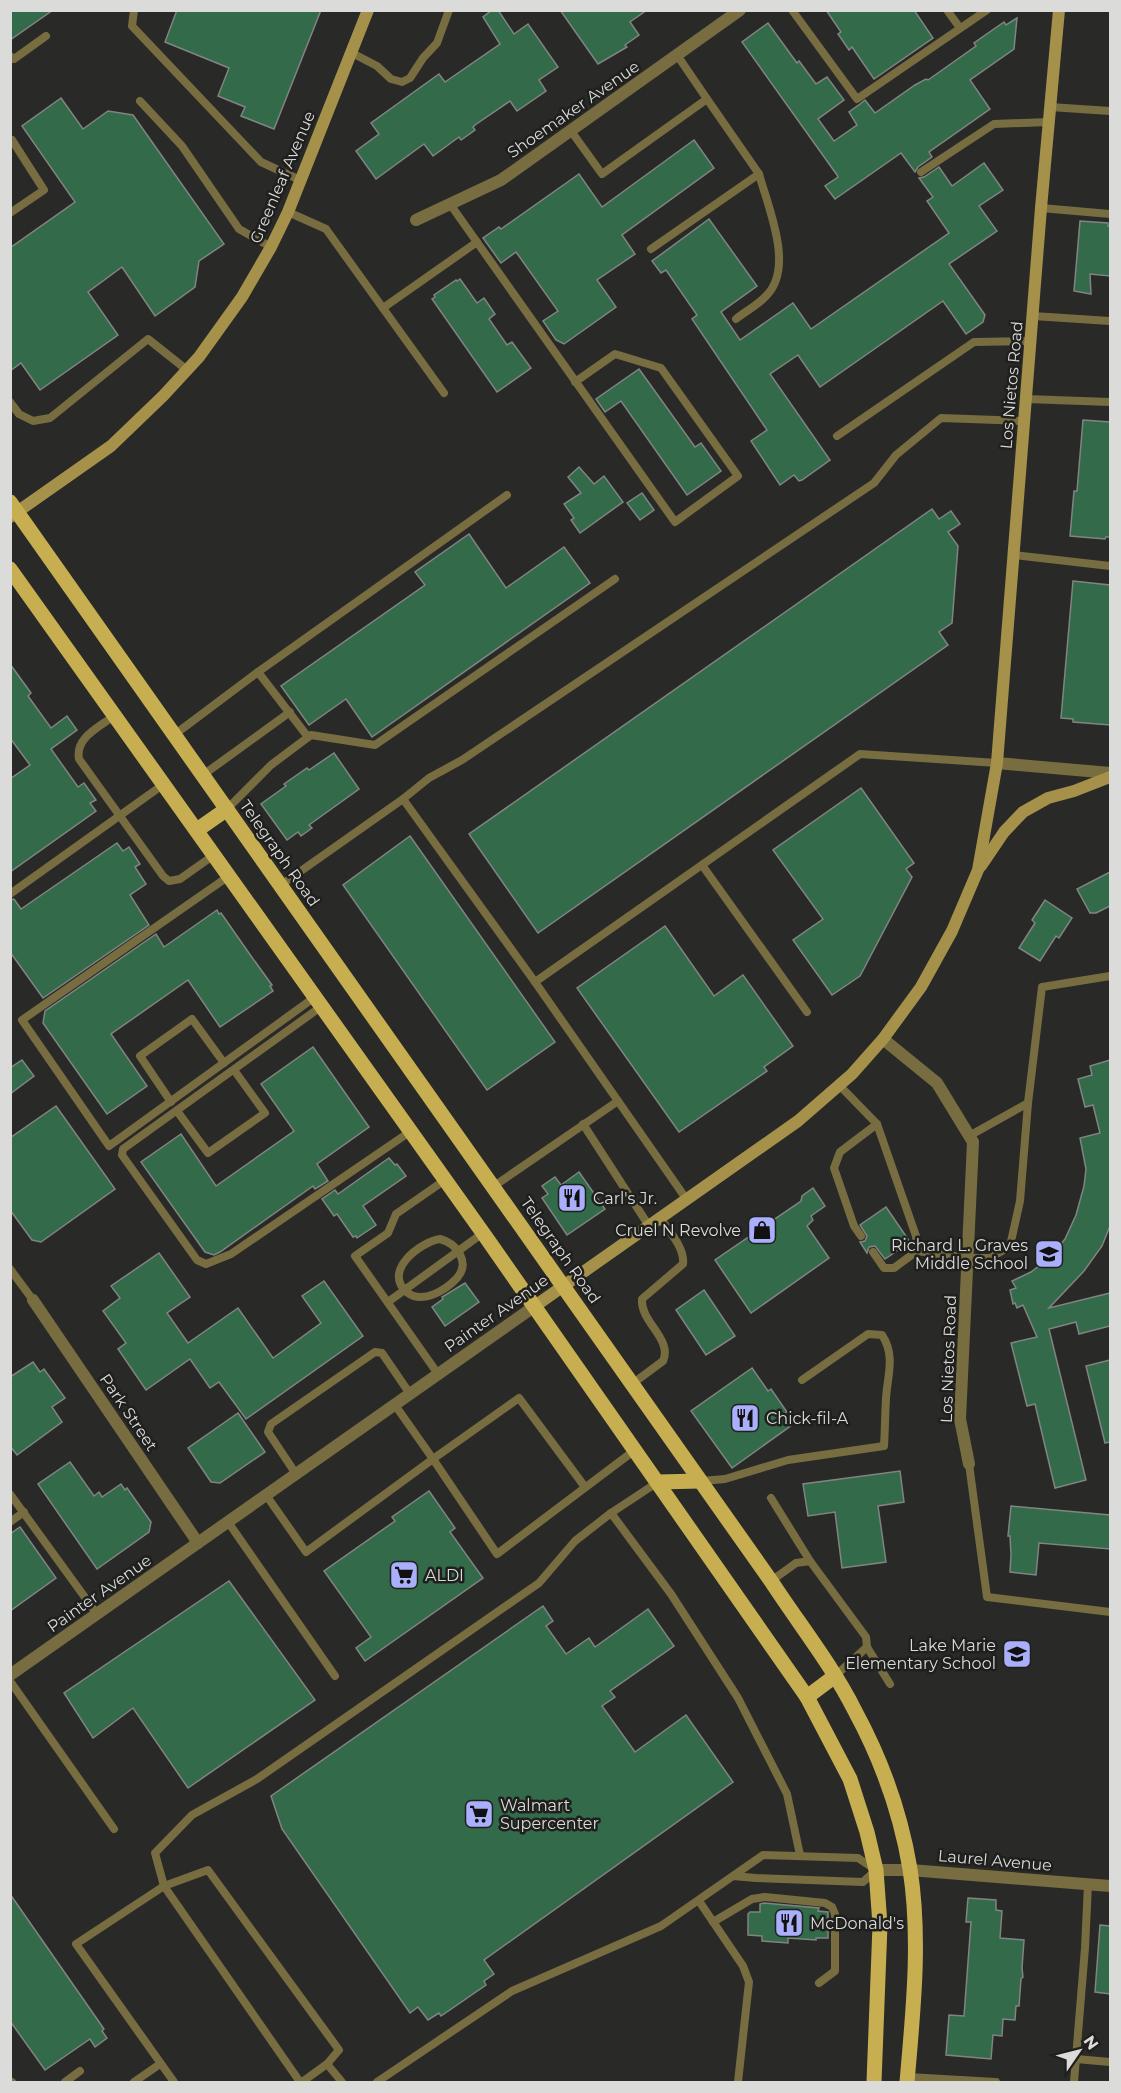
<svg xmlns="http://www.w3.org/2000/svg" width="1121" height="2093" viewBox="0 0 1121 2093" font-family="Montserrat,sans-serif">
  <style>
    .building { fill: #336a4a; stroke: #818482; stroke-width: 1.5 }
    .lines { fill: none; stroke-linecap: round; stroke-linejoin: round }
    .service { stroke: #786c41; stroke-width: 8 }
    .minor { stroke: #786c41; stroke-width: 12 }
    .tertiary { stroke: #786c41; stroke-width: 12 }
    .secondary { stroke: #a5914a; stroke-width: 12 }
    .primary { stroke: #c7ae50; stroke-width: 15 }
    .labels { text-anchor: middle; stroke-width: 5; stroke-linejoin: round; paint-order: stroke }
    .street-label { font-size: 16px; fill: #dbdbd9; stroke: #1f201e }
    .poi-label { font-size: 16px; fill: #dbdbd9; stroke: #1f201e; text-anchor: start }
  </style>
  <rect width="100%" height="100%" fill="#292a27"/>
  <g class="building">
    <polygon points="10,10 53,10 10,40"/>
    <polygon points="177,10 321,10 274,129 241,116 245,107 218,96 229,68 165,42"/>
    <polygon points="492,10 498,10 514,34 528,24 558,67 539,80 546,91 517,111 510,101 475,125 473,127 475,130 461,140 459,137 433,156 424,144 376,179 356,151 379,134 371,123 439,74 445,82 500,44 483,17"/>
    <polygon points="560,10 647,10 630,22 639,35 625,45 627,47 598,64"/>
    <polygon points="826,10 914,10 933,38 874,79 852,47 849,50 838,34 841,32"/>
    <polygon points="1017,18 1014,49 970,80 990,109 929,152 932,157 918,167 915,172 901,153 835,199 825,186 838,177 837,175 742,42 768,23 797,63 799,61 816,84 827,77 844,100 818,119 834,141 857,125 849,112 860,104 865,100 875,113 915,85 926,79 928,80 976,46 974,43 1004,22 1006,25"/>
    <polygon points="61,98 83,129 108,111 133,115 224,244 199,261 195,287 155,316 122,267 88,292 118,335 40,390 21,363 10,371 10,248 75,202 22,126"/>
    <polygon points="694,140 714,168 622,235 635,254 597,280 616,307 564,344 556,340 543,321 558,311 516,252 501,263 483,238 499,227 501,229 579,174 602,207"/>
    <polygon points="984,163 1003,190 979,206 997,231 949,264 985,315 983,322 966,334 943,301 820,387 798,355 770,374 830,460 802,480 799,481 794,475 780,485 751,441 767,430 692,319 697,315 666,270 661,273 652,261 709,219 757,286 721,312 740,340 793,303 811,329 949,233 927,201 933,197 919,178 924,177 939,167 952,186"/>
    <polygon points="1080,221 1108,223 1108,226 1110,226 1110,276 1090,274 1091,294 1074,291"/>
    <polygon points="460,279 477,303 484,298 486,301 495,314 489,319 507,345 512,342 531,368 497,392 432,299 435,297 434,295 456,280 457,281"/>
    <polygon points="639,369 695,447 701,443 721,471 687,495 621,401 605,412 596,399"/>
    <polygon points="1083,420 1110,422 1110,537 1106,537 1105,539 1070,536 1074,491 1077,491"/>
    <polygon points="579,467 594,484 604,476 623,502 580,533 571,520 574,518 564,504 581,493 568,477"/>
    <polygon points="642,493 654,510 640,520 627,503"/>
    <polygon points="932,509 939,519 951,511 960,524 948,532 958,546 952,623 939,632 948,645 538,933 469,834"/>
    <polygon points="469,534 506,588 564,547 590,583 372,737 346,699 309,725 281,686 425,585 415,572"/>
    <polygon points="1073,581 1110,585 1110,725 1073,722 1073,719 1061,718"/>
    <polygon points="10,664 31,693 28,696 51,728 67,716 77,730 51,749 78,787 84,783 96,800 90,803 96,811 10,872 10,779 30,765 10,738"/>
    <polygon points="334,753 359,789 309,825 312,828 301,836 298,832 287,840 261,804 286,786 284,784 307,768 309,770"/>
    <polygon points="861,788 914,863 906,869 912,877 860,976 832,995 793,940 823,919 773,850"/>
    <polygon points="410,836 555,1042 487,1090 343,885"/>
    <polygon points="117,843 123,851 129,847 140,864 135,867 146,884 130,895 149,925 43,998 10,952 10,900 14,899 21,909"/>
    <polygon points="1110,872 1110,906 1096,913 1090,913 1077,889"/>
    <polygon points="1045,900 1072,918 1059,938 1056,936 1040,961 1019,948 1035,923 1032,920"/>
    <polygon points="217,910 219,914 221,913 251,956 272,985 270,986 273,991 220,1027 188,980 111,1034 147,1086 107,1114 43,1023 45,1011 156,934 164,947"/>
    <polygon points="665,926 714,996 743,975 793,1046 764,1067 767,1071 679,1132 577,988"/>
    <polygon points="313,1047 369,1127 317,1164 328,1181 315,1189 313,1186 220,1252 214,1255 205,1252 141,1162 181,1134 216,1186 294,1131 261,1084"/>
    <polygon points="22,1060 34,1076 10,1094 10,1068"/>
    <polygon points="1110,1060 1110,1226 1102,1246 1084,1271 1049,1308 1110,1293 1110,1326 1079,1334 1076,1322 1049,1329 1086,1480 1055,1488 1035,1404 1027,1406 1011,1343 1037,1337 1023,1305 1017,1308 1015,1303 1013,1304 1010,1290 1016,1288 1012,1281 1031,1272 1049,1258 1065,1239 1076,1215 1084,1186 1086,1169 1080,1138 1100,1133 1093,1105 1085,1107 1078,1079 1092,1075 1090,1066"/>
    <polygon points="56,1106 115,1189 41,1242 32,1240 10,1210 10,1138"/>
    <polygon points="389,1158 395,1165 397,1164 406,1176 363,1206 376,1225 357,1238 356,1236 353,1237 337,1214 334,1216 322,1199 335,1190 338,1194"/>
    <polygon points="579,1172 605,1209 567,1235 542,1198 548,1194 542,1186 555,1177 561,1185"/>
    <polygon points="813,1188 825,1206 811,1216 813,1220 807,1226 829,1258 751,1313 715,1260 801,1201 802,1196"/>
    <polygon points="886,1207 910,1242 885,1259 875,1246 869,1247 867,1253 860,1242 865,1241 867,1236 860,1225"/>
    <polygon points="159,1253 190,1297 167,1313 188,1343 238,1308 273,1358 321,1323 302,1296 324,1281 363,1336 246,1419 219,1382 210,1388 190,1359 146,1390 118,1349 126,1343 103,1311 120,1298 111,1286"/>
    <polygon points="465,1283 479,1302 445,1326 432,1307 443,1299 442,1297"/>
    <polygon points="704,1290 735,1336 706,1355 676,1310"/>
    <polygon points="1110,1360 1110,1442 1105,1443 1086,1366"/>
    <polygon points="33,1362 40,1372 44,1369 65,1398 52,1407 62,1422 17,1455 10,1446 10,1377"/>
    <polygon points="752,1368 768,1391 771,1389 787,1412 784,1414 792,1425 732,1468 691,1411"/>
    <polygon points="238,1413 265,1452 220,1483 211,1482 188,1448"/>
    <polygon points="70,1462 94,1496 99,1492 102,1497 121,1484 125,1490 127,1488 151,1522 149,1532 97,1569 38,1484"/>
    <polygon points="900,1471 904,1502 878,1506 886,1562 842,1568 835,1512 808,1516 803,1484"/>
    <polygon points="429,1491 455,1528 450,1532 483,1578 365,1661 356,1648 371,1637 324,1571 395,1521 392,1517"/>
    <polygon points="1011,1506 1110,1515 1110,1549 1039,1543 1036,1575 1010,1572 1011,1555 1010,1536 1008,1536"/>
    <polygon points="20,1527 56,1578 10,1611 10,1534"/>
    <polygon points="229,1581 315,1700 188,1788 133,1708 93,1738 64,1693"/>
    <polygon points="543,1606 553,1621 546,1626 566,1654 589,1638 595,1647 648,1609 674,1646 610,1691 615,1697 602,1706 635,1752 686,1715 733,1782 484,1960 494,1974 484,1981 486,1985 441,2016 439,2013 428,2020 418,2007 410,2013 282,1829 271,1796"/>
    <polygon points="10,1894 104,2029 102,2031 107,2038 95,2047 90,2039 45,2070 10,2021"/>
    <polygon points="968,1898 996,1900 996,1910 1002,1911 1000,1938 1024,1940 1022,1968 1023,1977 1021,1979 1019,2006 1016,2006 1015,2020 1003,2019 1002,2036 993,2035 991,2059 946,2055 949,2015 964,2016 971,1922 966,1922"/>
    <polygon points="764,1903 819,1908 818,1911 828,1912 828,1938 816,1938 816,1940 788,1938 788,1943 762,1941 762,1936 748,1935 748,1914 750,1912 760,1912 760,1904"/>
    <polygon points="1100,1925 1110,1926 1110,1994 1095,1992"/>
  </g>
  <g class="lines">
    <g class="service">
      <polyline points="134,10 132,26 261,162 300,180"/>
      <polyline points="792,10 857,99 987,10"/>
      <polyline points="947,10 960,28"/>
      <polyline points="352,53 377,66 391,79 402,82 410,78 423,58 437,43 449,10"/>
      <polyline points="10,56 14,59 46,36"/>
      <polyline points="140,101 182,146 239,229 271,247"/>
      <polyline points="1050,107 1110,111"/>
      <polyline points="571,131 602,174 707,99 677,55"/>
      <polyline points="10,141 12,140 44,190 10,213"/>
      <polyline points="921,172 994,124 1048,122"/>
      <polyline points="450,204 675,522 738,476 661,368 615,354 575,382"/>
      <polyline points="1041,208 1110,214"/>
      <polyline points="288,212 326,229 444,393"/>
      <polyline points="651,249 759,174 707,99"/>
      <polyline points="383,308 477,242"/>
      <polyline points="1033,316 1110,321"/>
      <path d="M736 319C746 311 758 305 766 296 795 268 768 207 759 174"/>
      <polyline points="1026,399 1110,402"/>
      <polyline points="10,402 19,414 33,421 50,418 148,339 187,370"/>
      <polyline points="837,436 974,342 1030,341"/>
      <polyline points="1014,555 1110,566"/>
      <polyline points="258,672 308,737"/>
      <path d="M115 715C100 727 75 737 79 759L163 876 169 881 180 879 214 855"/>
      <polyline points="174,735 258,672 507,495"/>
      <polyline points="203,775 290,712"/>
      <polyline points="403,799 429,778 462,760 874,483 896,455 941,418 1025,421"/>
      <polyline points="227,809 271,765 311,735 375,745 615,579"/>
      <polyline points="702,865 807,1012"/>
      <polyline points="229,876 22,1020 109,1146 315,997"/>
      <polyline points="281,885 403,799 535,982 860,754 997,763"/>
      <polyline points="10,894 164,784"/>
      <polyline points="535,982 687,1200"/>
      <polyline points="322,1006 123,1149 122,1155 197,1260 206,1264 231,1254 411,1131"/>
      <polyline points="839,1085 877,1124 916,1236 917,1251"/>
      <polyline points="171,1102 140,1056 192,1019 224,1063"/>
      <polyline points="1028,1103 1042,987 1110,976"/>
      <polyline points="177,1111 208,1153 265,1113 234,1070"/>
      <polyline points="583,1124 649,1226"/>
      <polyline points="494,1186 618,1101"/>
      <polyline points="861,1236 854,1226 834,1168 840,1152 877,1124"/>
      <path d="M440 1239C456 1243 471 1262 457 1278 446 1290 423 1304 408 1293 381 1272 420 1242 440 1239Z"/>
      <polyline points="873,1252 884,1268 894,1268 917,1251 968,1258 990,1258 1010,1246 1020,1201 1028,1103 969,1136"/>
      <polyline points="10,1269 33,1300"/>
      <polyline points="388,1302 483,1233"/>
      <polyline points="438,1374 355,1256 388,1233 396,1214 445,1180"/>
      <path d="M632 1384 663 1361C673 1339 640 1322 642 1299L683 1264C685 1248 669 1231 660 1218"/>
      <polyline points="395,1405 433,1459 519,1398 585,1487"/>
      <polyline points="969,1464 987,1597 1110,1612"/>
      <polyline points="296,1474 268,1432 271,1424 375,1352 382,1353 410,1394"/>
      <path d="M702 1481 725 1479 788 1460 884 1446C885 1430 885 1415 886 1399 887 1377 896 1356 882 1335L868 1334 802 1380"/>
      <polyline points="10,1494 97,1614"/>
      <polyline points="266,1495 306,1552 433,1459 497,1554 635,1450"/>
      <polyline points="771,1498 810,1561"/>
      <polyline points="611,1513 671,1594 738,1698 787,1794 800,1855"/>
      <polyline points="10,1522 24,1512"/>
      <polyline points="228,1522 335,1676"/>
      <polyline points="771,1581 796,1563 810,1561 866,1637 867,1647 890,1684"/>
      <polyline points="835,1676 867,1647"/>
      <polyline points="10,1681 114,1829"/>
      <polyline points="699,1901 743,1966 749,1982 738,2082"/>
      <polyline points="713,1922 752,1899 765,1897 825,1903 832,1907 835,1914 835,1971 819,1983"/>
      <polyline points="1076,2059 1110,2062"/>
      <polyline points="327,2064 342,2082"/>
      <polyline points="908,2077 996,2082"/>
      <polyline points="10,2081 12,2082"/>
      <polyline points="65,2082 80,2071"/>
      <polyline points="134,2082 160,2064"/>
      <polyline points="174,2082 76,1944 164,1886 208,1870 339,2050 327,2064 302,2082"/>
      <polyline points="300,2082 164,1886 155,1853 192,1815 257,1779 539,1583 575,1541 611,1513 658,1482"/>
      <polyline points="377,2082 512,1991 661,1926 763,1855 858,1858 876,1870 863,1882 756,1878 733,1876"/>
      <polyline points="1074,2082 1085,1948 1088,1884"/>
    </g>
    <g class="minor">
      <polyline points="416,220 501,180 740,10"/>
      <polyline points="883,1039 937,1083 973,1142 960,1419 969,1464"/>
      <polyline points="33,1300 198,1543"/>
    </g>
    <g class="tertiary">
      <polyline points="997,763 1110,773"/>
      <polyline points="10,1675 535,1306"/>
      <polyline points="876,1870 910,1870 1110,1886"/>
    </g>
    <g class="secondary">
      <polyline points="10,517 111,446 163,396 199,357 242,297 271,247 288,212 368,10"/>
      <polyline points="981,866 1004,832 1023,812 1048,798 1074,791 1110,777"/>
      <polyline points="535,1306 798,1121 852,1074 883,1039 921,987 952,931 978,870 997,763 1041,208 1059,10"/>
    </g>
    <g class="primary">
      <path d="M10 502 771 1581C799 1624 832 1665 855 1711 881 1759 901 1815 910 1869 921 1939 913 2012 907 2082"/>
      <polyline points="10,569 483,1233 807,1697 850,1779 867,1832 876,1870 880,1925 874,2082"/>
      <polyline points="197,830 227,809"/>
      <polyline points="658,1482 700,1481"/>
      <polyline points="807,1697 835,1676"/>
    </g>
  </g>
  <defs>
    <g id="restaurant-square" transform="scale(1.5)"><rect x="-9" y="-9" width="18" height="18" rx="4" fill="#aaaffb" stroke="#1f201e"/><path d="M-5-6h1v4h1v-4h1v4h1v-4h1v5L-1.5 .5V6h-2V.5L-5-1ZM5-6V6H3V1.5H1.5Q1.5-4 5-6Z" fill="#111"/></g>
    <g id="shop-square" transform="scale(1.5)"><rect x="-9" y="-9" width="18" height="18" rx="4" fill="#aaaffb" stroke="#1f201e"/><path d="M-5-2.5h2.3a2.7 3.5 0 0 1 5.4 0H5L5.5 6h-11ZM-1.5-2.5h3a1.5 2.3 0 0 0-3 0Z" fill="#111"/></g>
    <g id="school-square" transform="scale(1.5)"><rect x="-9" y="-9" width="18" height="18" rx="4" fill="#aaaffb" stroke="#1f201e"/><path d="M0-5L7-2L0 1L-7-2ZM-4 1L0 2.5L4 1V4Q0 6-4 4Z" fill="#111"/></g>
    <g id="supermarket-square" transform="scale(1.5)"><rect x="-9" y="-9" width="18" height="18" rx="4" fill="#aaaffb" stroke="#1f201e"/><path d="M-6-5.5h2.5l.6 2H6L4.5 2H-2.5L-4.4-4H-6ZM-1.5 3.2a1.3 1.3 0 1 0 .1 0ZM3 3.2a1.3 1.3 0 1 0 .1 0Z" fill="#111"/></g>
  </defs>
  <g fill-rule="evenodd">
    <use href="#restaurant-square" x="572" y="1198"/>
    <use href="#shop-square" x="762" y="1230"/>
    <use href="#school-square" x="1049" y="1254"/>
    <use href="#restaurant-square" x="745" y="1418"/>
    <use href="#supermarket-square" x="404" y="1575"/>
    <use href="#school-square" x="1017" y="1654"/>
    <use href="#supermarket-square" x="479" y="1814"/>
    <use href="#restaurant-square" x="789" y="1923"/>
  </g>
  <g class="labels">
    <g class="street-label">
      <text transform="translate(573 109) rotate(-35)" y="6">Shoemaker Avenue</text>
      <text transform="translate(282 177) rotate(-67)" y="6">Greenleaf Avenue</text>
      <text transform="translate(1011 385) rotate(-85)" y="6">Los Nietos Road</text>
      <text transform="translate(280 853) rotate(55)" y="6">Telegraph Road</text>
      <text transform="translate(561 1250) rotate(55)" y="6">Telegraph Road</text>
      <text transform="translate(496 1313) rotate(-35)" y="6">Painter Avenue</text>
      <text transform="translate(948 1359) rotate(-88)" y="6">Los Nietos Road</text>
      <text transform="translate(129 1412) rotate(56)" y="6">Park Street</text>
      <text transform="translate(99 1593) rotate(-35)" y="6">Painter Avenue</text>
      <text transform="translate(995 1860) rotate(5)" y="6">Laurel Avenue</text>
    </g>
    <g class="poi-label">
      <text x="593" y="1204">Carl's Jr.</text>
      <text x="741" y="1236" text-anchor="end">Cruel N Revolve</text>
      <text x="1028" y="1251" text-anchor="end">Richard L. Graves<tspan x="1028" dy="18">Middle School</tspan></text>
      <text x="766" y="1424">Chick-fil-A</text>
      <text x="425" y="1581">ALDI</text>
      <text x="996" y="1651" text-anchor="end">Lake Marie<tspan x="996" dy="18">Elementary School</tspan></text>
      <text x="500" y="1811">Walmart<tspan x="500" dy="18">Supercenter</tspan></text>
      <text x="810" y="1929">McDonald's</text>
    </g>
  </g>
  <rect width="1121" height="2093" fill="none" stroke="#dbdbd9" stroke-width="24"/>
  <g transform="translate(1079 2051) rotate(55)" stroke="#1f201e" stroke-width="4.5" paint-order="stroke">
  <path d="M0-4.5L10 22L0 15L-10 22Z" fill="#dbdbd9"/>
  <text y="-9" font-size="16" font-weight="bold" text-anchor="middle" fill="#dbdbd9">N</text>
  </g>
</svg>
